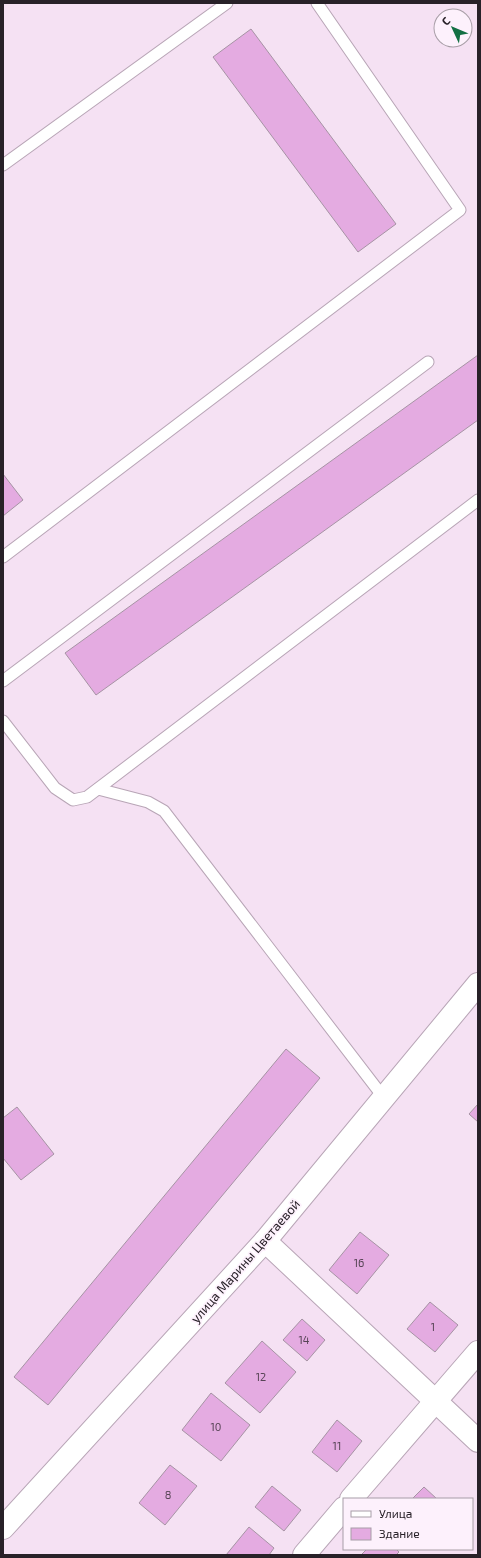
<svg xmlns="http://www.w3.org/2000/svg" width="481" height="1558" viewBox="0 0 481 1558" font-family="'Exo 2',sans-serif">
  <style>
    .building { fill: #e4abe1; stroke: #a693a4 }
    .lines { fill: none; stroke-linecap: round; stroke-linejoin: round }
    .lane-casing { stroke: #b8a5b6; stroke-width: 13 }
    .street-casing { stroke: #b8a5b6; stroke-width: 24 }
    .lane { stroke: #fff; stroke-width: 11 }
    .street { stroke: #fff; stroke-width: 22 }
    .labels { text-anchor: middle; stroke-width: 3.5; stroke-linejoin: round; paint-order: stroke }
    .number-label { font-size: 11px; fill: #574456 }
    .street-label { font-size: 13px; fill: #282128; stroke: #fdf1fc }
  </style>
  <rect width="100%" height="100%" fill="#f5e1f3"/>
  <g class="building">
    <polygon points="251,29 396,224 358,252 213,57"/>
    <polygon points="478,355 478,420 96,695 65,653"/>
    <polygon points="3,474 23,500 3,516"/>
    <polygon points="286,1049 320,1078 48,1405 14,1377"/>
    <polygon points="478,1104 478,1122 469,1114"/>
    <polygon points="17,1107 54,1154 21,1180 3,1158 3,1118"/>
    <polygon points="360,1232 389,1255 357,1294 329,1270"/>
    <polygon points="430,1302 458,1325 435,1352 407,1329"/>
    <polygon points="302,1319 325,1340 307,1361 283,1340"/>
    <polygon points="262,1341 296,1372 260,1413 225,1383"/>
    <polygon points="211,1393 250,1425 221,1461 182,1430"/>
    <polygon points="337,1420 362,1441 337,1472 312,1452"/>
    <polygon points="170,1465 197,1486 165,1525 139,1503"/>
    <polygon points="272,1486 301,1510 284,1531 255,1507"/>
    <polygon points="424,1487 437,1499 412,1499"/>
    <polygon points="249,1527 274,1548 269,1555 226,1555"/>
    <polygon points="367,1549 396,1549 399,1552 396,1555 361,1555"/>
  </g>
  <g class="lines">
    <g class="lane-casing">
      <g id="lane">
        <polyline points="3,165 227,3"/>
        <polyline points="3,557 460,210 317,3"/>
        <polyline points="3,681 428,362"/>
        <polyline points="3,721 55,788 73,800 87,797 478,500"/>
        <polyline points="98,789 148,802 164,811 384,1098"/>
      </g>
    </g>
    <g class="street-casing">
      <g id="street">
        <polyline points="265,1241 478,1441"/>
        <polyline points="351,1499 478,1352"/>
        <polyline points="3,1528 265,1241 478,984"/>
        <polyline points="304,1555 344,1508"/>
      </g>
    </g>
    <use href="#lane" class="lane"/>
    <use href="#street" class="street"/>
  </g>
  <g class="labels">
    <g class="number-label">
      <text x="359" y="1267">16</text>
      <text x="433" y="1331">1</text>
      <text x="304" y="1344">14</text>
      <text x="261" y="1381">12</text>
      <text x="216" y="1431">10</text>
      <text x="337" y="1450">11</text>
      <text x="168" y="1499">8</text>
    </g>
    <g class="street-label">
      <text transform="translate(245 1261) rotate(-49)" y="5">улица Марины Цветаевой</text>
    </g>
  </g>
  <rect width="481" height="1558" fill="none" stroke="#282128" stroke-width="8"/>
  <rect x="343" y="1498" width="130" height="52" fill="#fdf1fc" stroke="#a89ea7"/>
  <rect x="351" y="1511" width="20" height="6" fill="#ffffff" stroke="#a89ea7"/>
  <text x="379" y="1518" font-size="12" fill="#282128">Улица</text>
  <rect x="351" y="1528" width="20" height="12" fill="#e4abe1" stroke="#a89ea7"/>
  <text x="379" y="1538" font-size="12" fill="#282128">Здание</text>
  <g transform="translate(453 28) rotate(314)"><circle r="19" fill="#fdf1fc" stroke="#a89ea7"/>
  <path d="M0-3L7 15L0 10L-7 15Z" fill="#136f43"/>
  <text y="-6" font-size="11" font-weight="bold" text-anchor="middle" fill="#282128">С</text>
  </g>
</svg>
